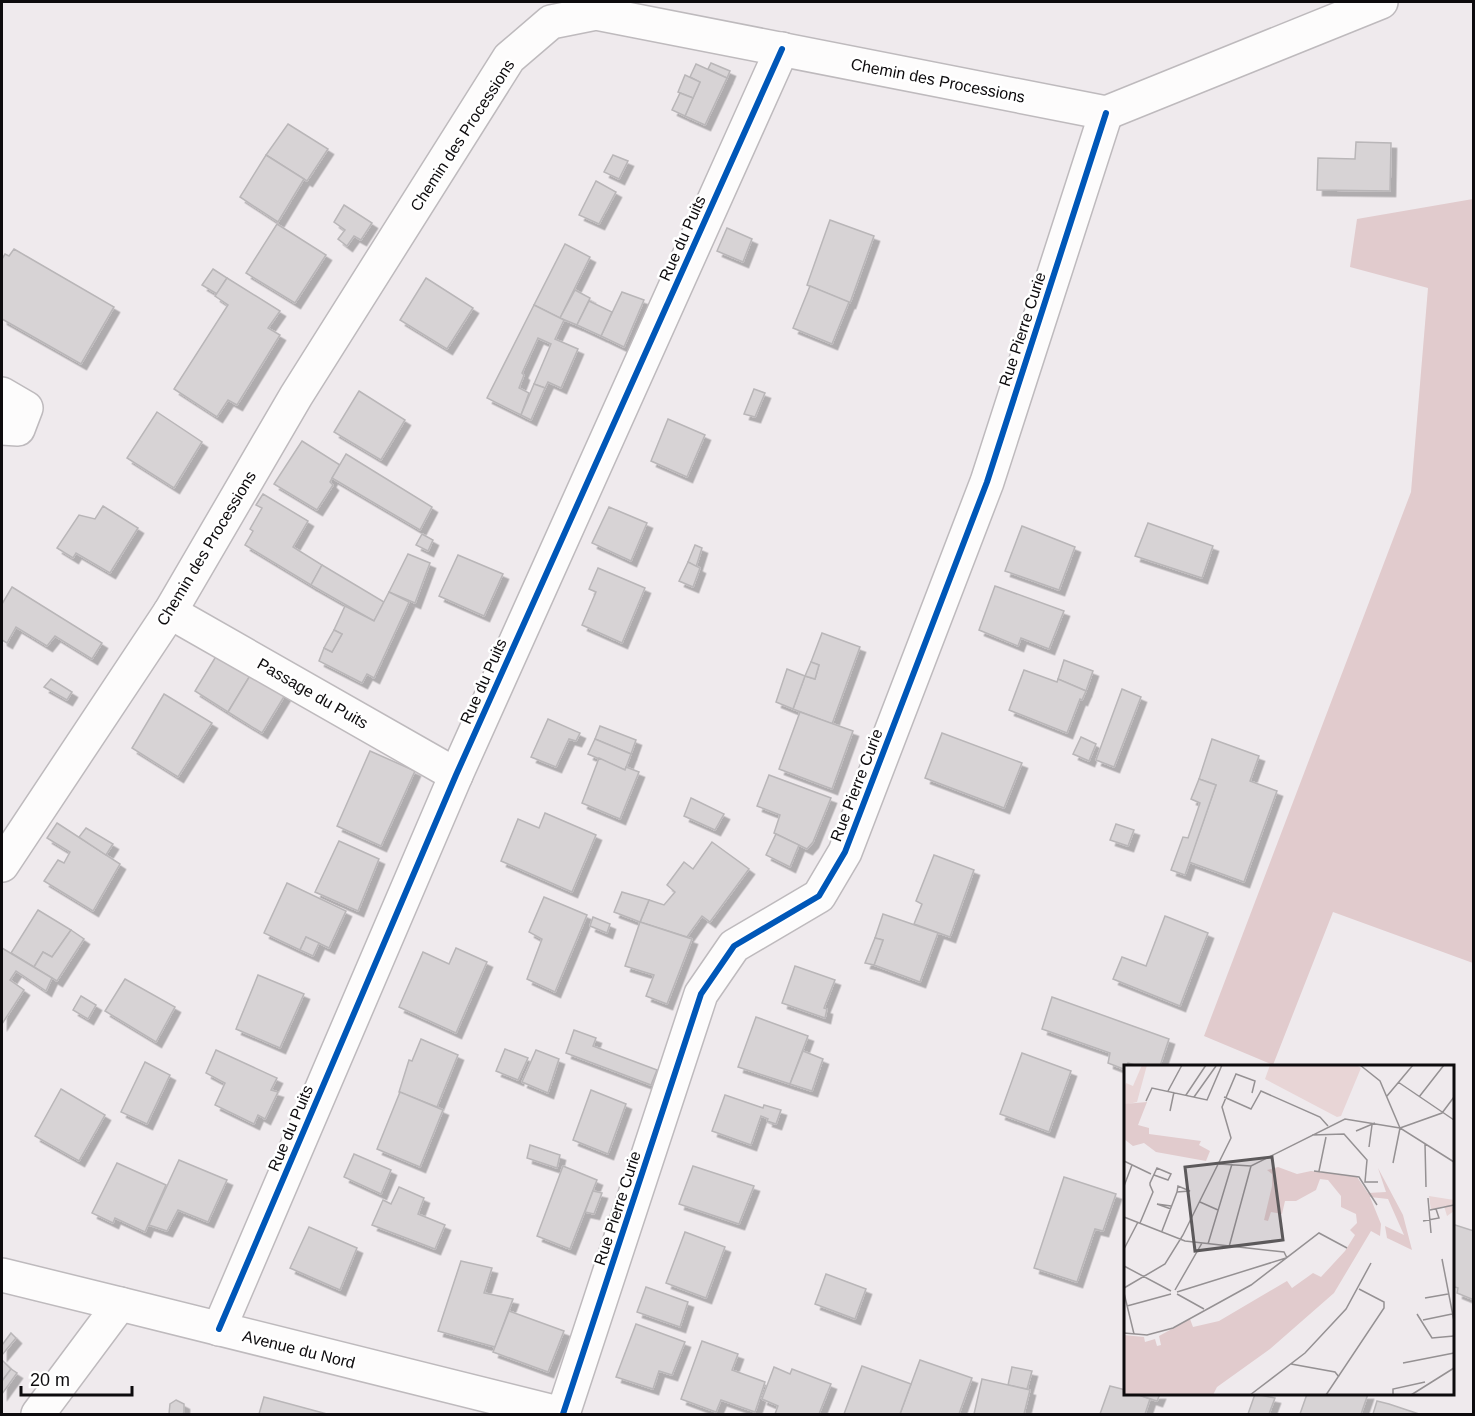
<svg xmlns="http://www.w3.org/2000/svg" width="1475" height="1416" viewBox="0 0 1475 1416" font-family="Arial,sans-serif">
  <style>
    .forest { fill: #e1cbcd }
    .building { fill: #d7d3d5; stroke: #b9b6b8; stroke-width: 1.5; filter: url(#shadow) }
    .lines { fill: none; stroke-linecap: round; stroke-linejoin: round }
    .street-casing { stroke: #bebabd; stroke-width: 36 }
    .secondary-casing { stroke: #bebabd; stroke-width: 36 }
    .street { stroke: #fdfcfc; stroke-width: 33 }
    .secondary { stroke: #fdfcfc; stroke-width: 33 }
    .cycleway-casing { stroke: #fff; stroke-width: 10 }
    .cycleway { stroke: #0057b8; stroke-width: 6 }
    .labels { text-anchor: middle; stroke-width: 5; stroke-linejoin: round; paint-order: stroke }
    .street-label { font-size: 16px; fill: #0d0b0d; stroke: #fff }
    .inset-road { fill: none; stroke: #959193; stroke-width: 1.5 }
    .view { fill: #5c595b; fill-opacity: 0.15; stroke: #5c595b; stroke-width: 3 }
    .inset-edge { fill: none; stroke: #0d0b0d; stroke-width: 3 }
  </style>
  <defs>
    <filter id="shadow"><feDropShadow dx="5.5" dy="5.5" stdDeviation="0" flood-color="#0004"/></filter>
  </defs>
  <rect width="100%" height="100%" fill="#efeaed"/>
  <polygon class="forest" points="1473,199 1473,963 1333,912 1273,1065 1204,1036 1411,492 1428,288 1350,267 1357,219"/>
  <g class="building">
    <polygon points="711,63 730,71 727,78 708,69"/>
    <polygon points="696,64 727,78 705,125 685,116 700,82 690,77"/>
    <polygon points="685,75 700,82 693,98 678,92"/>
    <polygon points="680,93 693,98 685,116 672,110"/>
    <polygon points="288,124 328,149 307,181 266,155"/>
    <polygon points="1356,142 1391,143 1390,191 1317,190 1318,158 1355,159"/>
    <polygon points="266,155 304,179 278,222 240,197"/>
    <polygon points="613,155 628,161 619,179 604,172"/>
    <polygon points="596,181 616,192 599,224 579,215"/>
    <polygon points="344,205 372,223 361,240 354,236 347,246 338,239 345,230 334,222"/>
    <polygon points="830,220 874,236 850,303 807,285"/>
    <polygon points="277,224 326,255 295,303 246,273"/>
    <polygon points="727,228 752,239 743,262 717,251"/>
    <polygon points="565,244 590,257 560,318 534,305"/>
    <polygon points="14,249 114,307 81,364 2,319 2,259 5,254 9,256"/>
    <polygon points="213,269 227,278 217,294 202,285"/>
    <polygon points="227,278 280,311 268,328 280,335 237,405 228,400 217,417 174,389 228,305 215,296"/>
    <polygon points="426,278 473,308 447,349 400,320"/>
    <polygon points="810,286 849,302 832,344 793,328"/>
    <polygon points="575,290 590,298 577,325 560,318"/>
    <polygon points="622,292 644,300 624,347 601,336"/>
    <polygon points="589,301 612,312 601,336 577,325"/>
    <polygon points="534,305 564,320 555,339 578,349 561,388 548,382 545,388 534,384 551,344 538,338 522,373 524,375 519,388 529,393 521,415 487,398"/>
    <polygon points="534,384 545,388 531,420 521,415"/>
    <polygon points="754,389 765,393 755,417 744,414"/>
    <polygon points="359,391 405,420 381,460 334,432"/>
    <polygon points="157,412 202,442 174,488 127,458"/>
    <polygon points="668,419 705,435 687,477 651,461"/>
    <polygon points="302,441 340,465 330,482 333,485 317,510 274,484"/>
    <polygon points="346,454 432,507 420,530 332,478"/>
    <polygon points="263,494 308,521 293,547 322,565 311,585 245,545 253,531 250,529 262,508 256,505"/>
    <polygon points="103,506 138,528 110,573 76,553 73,558 57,548 79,515 95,519"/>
    <polygon points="609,507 647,523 631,561 592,543"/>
    <polygon points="1148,523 1213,546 1202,578 1135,556"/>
    <polygon points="1022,526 1075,547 1059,590 1005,571"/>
    <polygon points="422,534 433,540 428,551 416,545"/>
    <polygon points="695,545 702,548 696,567 688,562"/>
    <polygon points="408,554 430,563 415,603 389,592"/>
    <polygon points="458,555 503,574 484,616 439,596"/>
    <polygon points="688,562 700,568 693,587 679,581"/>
    <polygon points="322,565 384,602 374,621 311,585"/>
    <polygon points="598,568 645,588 622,643 582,625 596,592 589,589"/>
    <polygon points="995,586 1064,611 1049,649 1021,638 1018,646 979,630"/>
    <polygon points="12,587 102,643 92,659 55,636 47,646 16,627 7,643 2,640 2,604"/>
    <polygon points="389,592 409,602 374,678 367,674 362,683 319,661 324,648 332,652 342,634 334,630 345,606 374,621"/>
    <polygon points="334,630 342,634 332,652 324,648"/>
    <polygon points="822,633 860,647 832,724 793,709 805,676 815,679 819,665 811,662"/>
    <polygon points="218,653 251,674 228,712 195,691"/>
    <polygon points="1064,660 1093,671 1086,691 1058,679"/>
    <polygon points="811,662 819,665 815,679 805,676"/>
    <polygon points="787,669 805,676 793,709 776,702"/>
    <polygon points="1024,670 1057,682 1058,679 1086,691 1082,700 1080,699 1067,733 1009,710"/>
    <polygon points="251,674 285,695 262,733 228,712"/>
    <polygon points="51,679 72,692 67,700 44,687"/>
    <polygon points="1122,689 1141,697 1114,767 1096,760"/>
    <polygon points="164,694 212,723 178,777 132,748"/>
    <polygon points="800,712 853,731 832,789 779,769"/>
    <polygon points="548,719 580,733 576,741 569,739 556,767 531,757"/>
    <polygon points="600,726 636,740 631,754 595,739"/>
    <polygon points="942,733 1022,763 1004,808 925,778"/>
    <polygon points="1081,737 1096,744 1089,761 1073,754"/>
    <polygon points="595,739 631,754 625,770 588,754"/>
    <polygon points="1212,739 1259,756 1250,781 1277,791 1244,882 1189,862 1216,785 1199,779"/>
    <polygon points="370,751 415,771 381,846 337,826"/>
    <polygon points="599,758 625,770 626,767 639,772 620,819 582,803"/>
    <polygon points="769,775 831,798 813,842 807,849 774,833 780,815 757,806"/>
    <polygon points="1199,779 1216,785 1185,875 1171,870 1183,837 1188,838 1200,803 1191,799"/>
    <polygon points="691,798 724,814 715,830 684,816"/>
    <polygon points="545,813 596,835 572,892 501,861 518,819 539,828"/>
    <polygon points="57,823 120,864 93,911 44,881 58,860 64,863 70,852 47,838"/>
    <polygon points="1116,824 1134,830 1128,846 1110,840"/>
    <polygon points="86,828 113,844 106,855 79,837"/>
    <polygon points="776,834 799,845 790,867 766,855"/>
    <polygon points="339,841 379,859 358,911 315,892"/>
    <polygon points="712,842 749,869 710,922 702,916 687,937 640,922 649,900 664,905 675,892 667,885 684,862 693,869"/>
    <polygon points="934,855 974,870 950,937 914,924 922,904 916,901"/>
    <polygon points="287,883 346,911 329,948 306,937 300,950 264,933"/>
    <polygon points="622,892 649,900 640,922 614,912"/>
    <polygon points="544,897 587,915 555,992 527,979 542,939 529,932"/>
    <polygon points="38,910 71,930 52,957 43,952 34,967 11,953"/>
    <polygon points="883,914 938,933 920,982 874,965 883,940 875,938"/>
    <polygon points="1165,916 1208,933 1180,1006 1113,979 1122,957 1146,966"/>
    <polygon points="593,917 610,924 607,933 590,926"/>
    <polygon points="640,922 692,939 667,1004 646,996 654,975 625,966"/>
    <polygon points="71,930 84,939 57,981 34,967 43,952 52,957"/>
    <polygon points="306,937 319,943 313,956 300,950"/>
    <polygon points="875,938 883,940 874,965 865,963"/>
    <polygon points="2,948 52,978 46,991 16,971 10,980 24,990 2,1024"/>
    <polygon points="456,948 487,962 456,1033 399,1007 423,952 449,964"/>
    <polygon points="795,966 835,980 824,1008 827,1009 825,1018 782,1003"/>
    <polygon points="258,975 304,994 280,1048 236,1029"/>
    <polygon points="125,979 175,1007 156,1042 105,1011"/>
    <polygon points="81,996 96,1005 88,1019 73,1010"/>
    <polygon points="1052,997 1169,1039 1160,1066 1138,1066 1128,1063 1126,1070 1108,1063 1110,1053 1042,1029"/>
    <polygon points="756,1017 808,1036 790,1084 738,1067"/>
    <polygon points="574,1030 596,1038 593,1046 657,1070 651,1085 566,1053"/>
    <polygon points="421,1039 458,1055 437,1107 399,1092 409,1060 412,1061"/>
    <polygon points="505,1049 528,1058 518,1080 496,1071"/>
    <polygon points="216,1050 277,1078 271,1090 278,1092 265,1119 258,1115 254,1124 215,1105 225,1083 206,1073"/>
    <polygon points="536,1050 559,1059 548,1093 522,1082"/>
    <polygon points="803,1051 823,1059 812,1091 790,1084"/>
    <polygon points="1022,1053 1071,1071 1049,1132 1000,1114"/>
    <polygon points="145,1062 170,1075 147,1124 121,1112"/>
    <polygon points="61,1089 105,1115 79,1161 35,1136"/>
    <polygon points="591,1090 626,1104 608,1154 573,1140"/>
    <polygon points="400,1092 443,1110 420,1167 377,1149"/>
    <polygon points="725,1095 763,1108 764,1105 781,1110 776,1124 767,1121 768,1119 761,1116 751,1145 712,1131"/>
    <polygon points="530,1145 560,1155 557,1168 527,1158"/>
    <polygon points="354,1154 391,1170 381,1194 344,1177"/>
    <polygon points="179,1160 227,1180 208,1222 178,1210 167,1231 149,1225"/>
    <polygon points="117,1163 166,1185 145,1232 115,1218 113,1223 92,1213"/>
    <polygon points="563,1166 597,1180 570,1249 537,1236"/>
    <polygon points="693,1166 754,1186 739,1224 679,1204"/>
    <polygon points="1064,1177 1116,1194 1103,1231 1095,1229 1077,1282 1034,1268"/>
    <polygon points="399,1187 424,1198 418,1214 445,1225 435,1249 372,1225 383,1200 391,1204"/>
    <polygon points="593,1191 602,1193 594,1214 585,1212"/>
    <polygon points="1452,1224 1474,1231 1474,1300 1457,1293 1458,1288 1452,1286"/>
    <polygon points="309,1227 357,1248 340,1290 290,1268"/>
    <polygon points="685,1232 725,1247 706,1298 666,1283"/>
    <polygon points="461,1261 492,1268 484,1293 513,1299 495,1347 438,1331"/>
    <polygon points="826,1274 866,1289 855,1319 815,1304"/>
    <polygon points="646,1287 688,1302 680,1327 637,1312"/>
    <polygon points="509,1311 564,1331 548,1372 493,1352"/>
    <polygon points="636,1324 685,1342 672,1375 659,1371 653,1389 616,1377"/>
    <polygon points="11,1333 16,1338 2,1355 2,1345"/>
    <polygon points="702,1341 738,1354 732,1370 765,1382 755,1412 721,1400 716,1412 681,1399"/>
    <polygon points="2,1360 11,1369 2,1381"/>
    <polygon points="920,1360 972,1378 959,1414 900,1414"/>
    <polygon points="862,1366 911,1384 900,1414 844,1414"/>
    <polygon points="774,1367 790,1374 792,1369 831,1384 819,1414 775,1414 778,1406 762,1399"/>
    <polygon points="1012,1367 1032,1371 1027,1389 1008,1385"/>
    <polygon points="11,1369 17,1373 2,1394 2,1381"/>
    <polygon points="982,1379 1030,1390 1024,1414 974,1414"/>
    <polygon points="1110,1386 1126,1390 1126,1394 1136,1394 1150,1399 1145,1414 1100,1414"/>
    <polygon points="1136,1394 1160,1394 1157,1401"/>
    <polygon points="1255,1394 1275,1398 1269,1414 1248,1414"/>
    <polygon points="1307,1394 1368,1394 1361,1414 1300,1414"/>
    <polygon points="264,1397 327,1414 259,1414"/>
    <polygon points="176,1400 184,1404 184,1413 182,1414 169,1414 170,1404"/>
    <polygon points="1377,1401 1389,1404 1419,1414 1373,1414"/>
  </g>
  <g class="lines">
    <g class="street-casing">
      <g id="street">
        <polyline points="2,394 26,408 18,429 2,428"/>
        <polyline points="170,612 456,775"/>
        <polyline points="120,1304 562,1414"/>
        <polyline points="219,1329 456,775 782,49"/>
        <polyline points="563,1414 701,994 734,946 819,896 845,852 987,482 1106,113"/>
      </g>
    </g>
    <g class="secondary-casing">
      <g id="secondary">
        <polyline points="2,865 170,612 296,396 509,58 551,22 596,13 1106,113 1381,2"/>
        <polyline points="2,1275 120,1304 38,1414"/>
      </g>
    </g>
    <use href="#street" class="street"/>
    <use href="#secondary" class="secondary"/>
    <g class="cycleway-casing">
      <g id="cycleway">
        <polyline points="219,1329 456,775 782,49"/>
        <polyline points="563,1414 701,994 734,946 819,896 845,852 987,482 1106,113"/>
      </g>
    </g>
    <use href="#cycleway" class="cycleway"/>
  </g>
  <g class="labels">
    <g class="street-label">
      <text transform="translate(938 80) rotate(11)" y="6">Chemin des Processions</text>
      <text transform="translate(462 135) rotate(-57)" y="6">Chemin des Processions</text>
      <text transform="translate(682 238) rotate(-66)" y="6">Rue du Puits</text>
      <text transform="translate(1022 329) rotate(-72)" y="6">Rue Pierre Curie</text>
      <text transform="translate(206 548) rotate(-59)" y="6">Chemin des Processions</text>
      <text transform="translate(483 681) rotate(-66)" y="6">Rue du Puits</text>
      <text transform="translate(313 693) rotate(30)" y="6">Passage du Puits</text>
      <text transform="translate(856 785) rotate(-69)" y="6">Rue Pierre Curie</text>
      <text transform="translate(290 1128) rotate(-67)" y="6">Rue du Puits</text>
      <text transform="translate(617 1208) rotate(-72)" y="6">Rue Pierre Curie</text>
      <text transform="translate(299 1349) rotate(14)" y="6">Avenue du Nord</text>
    </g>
  </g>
  <g transform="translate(1124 1065)">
    <rect width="330" height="330" fill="#efeaed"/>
    <path d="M18 0H23L13 37 0 40V23L2 18 9 21ZM146 0H232L237 3 217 51 213 52 141 14ZM305 131 330 135V146L323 151 320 141 307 145Z" fill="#e8d5d6"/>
    <path d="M23 37 14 60 25 63V69L77 76 75 80 86 86 82 96 32 87 20 78 9 81 0 74V39ZM154 102 173 109 187 106 233 112 244 128 262 127 254 103 279 150 288 185 263 173 261 161 280 170 264 134 246 132 257 159 256 171 247 166 210 228 146 284 93 322 89 330H0V270L20 272 21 277 31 274 33 281 37 280 35 271 66 254 69 262 95 256 163 216 168 223 189 208 197 212 221 186 231 170 226 165 233 158 232 149 217 142V131L204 115 196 114 192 125 172 136H161L158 149 147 147 144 156 140 155 148 121V109L143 105Z" fill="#e1cbcd"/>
    <path class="inset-road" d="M236 0 256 16 276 63 330 97M274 17 330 55M44 26 58 0M62 30 82 0M263 31 289 0M70 32 92 1M100 32 127 44 137 26 196 52 204 61M295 32 320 0M22 36 28 23 83 35 98 0M46 46 50 27M276 63 318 48 330 32M232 66 251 58M188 70 220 69 243 95 241 117H254M301 79 302 122M245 82 248 60M0 96 27 109M269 98 276 63M95 99 127 101 221 54 276 63M190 106 235 112 253 140M195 106 202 72M0 121 8 100M304 133 307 168M76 137 94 145M47 144 33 139 47 141M306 145 330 140M0 152 61 176 160 187 163 193M299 156 315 153 312 144M16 158 29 127 26 120V118L33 103 47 109 44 115 30 110M38 166 53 127 66 126 54 121 53 127M84 179 108 99M105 182 127 101M0 184 14 157M318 194 330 256M0 201 47 226M0 223 41 199 59 170 107 73 98 42 112 9 131 16 128 28M51 225 78 178M53 227 162 193M0 228 10 269M53 229 80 244M301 233 324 229M3 241 47 229M293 249 308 273 330 271M299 255 328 249M0 268 23 270 49 263 127 220 195 168 223 183M279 298 330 288M167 299 211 307 215 312M126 330 181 288 222 244 247 198M202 330 260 243V237L235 224M269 330V324L301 317M287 330 330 303"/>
    <path class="view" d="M148 92 159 175 71 186 61 102Z"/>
    <rect width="330" height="330" class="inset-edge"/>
  </g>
  <rect width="1475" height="1416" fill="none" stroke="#0d0b0d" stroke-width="6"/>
  <path d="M21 1386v9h111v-9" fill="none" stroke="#0d0b0d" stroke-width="3"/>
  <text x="30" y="1386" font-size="18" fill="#0d0b0d" stroke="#ffffff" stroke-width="4.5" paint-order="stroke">20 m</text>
</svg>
